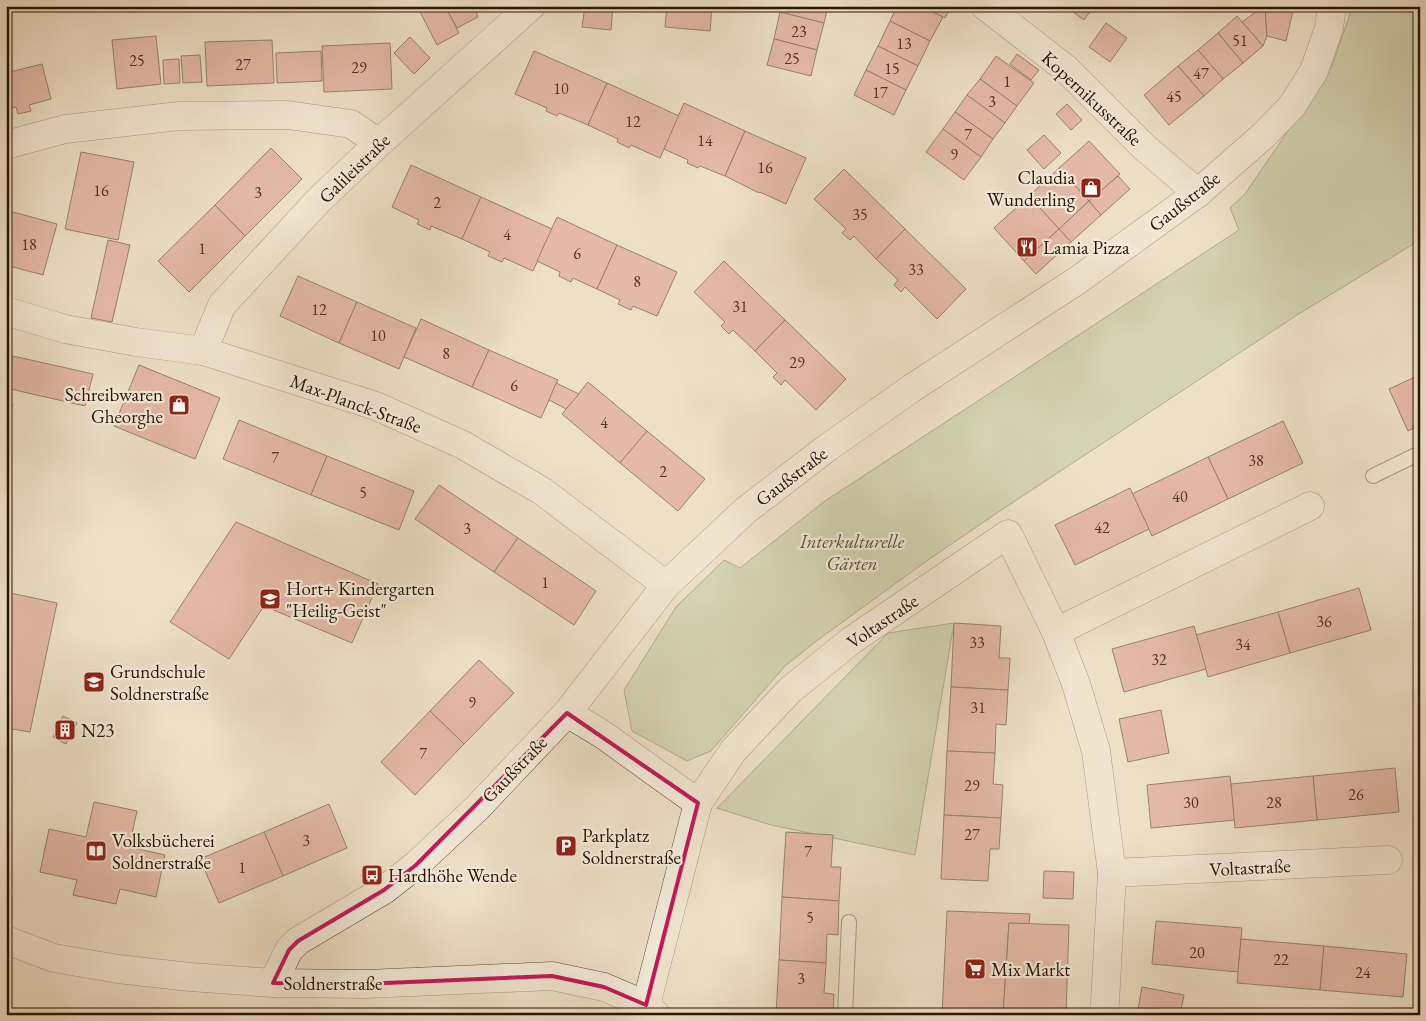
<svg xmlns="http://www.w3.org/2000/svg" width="1426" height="1021" viewBox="0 0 1426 1021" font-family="'EB Garamond',serif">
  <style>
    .green { fill: #b3c39a; stroke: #6e6b4e }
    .building { fill: #d98b82; stroke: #2a1303 }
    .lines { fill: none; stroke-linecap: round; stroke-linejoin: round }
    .service-casing { stroke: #5b4634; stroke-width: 16 }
    .minor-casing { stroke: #5b4634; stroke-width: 29 }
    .tertiary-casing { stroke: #5b4634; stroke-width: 29 }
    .service { stroke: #f4ebdb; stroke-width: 14 }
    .minor { stroke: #f4ebdb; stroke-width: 28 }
    .tertiary { stroke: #f4ebdb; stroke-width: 28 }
    .marked { fill: none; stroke: #c2185b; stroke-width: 4; stroke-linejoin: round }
    .labels { text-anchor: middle; stroke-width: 4.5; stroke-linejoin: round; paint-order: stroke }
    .number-label { font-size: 16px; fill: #563123 }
    .street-label { font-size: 19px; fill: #2a1303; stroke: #f4ebdb }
    .poi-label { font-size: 19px; fill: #2a1303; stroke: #f4ebdb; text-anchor: start }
    .park-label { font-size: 19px; font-style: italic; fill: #5a5138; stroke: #f4ebdb }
  </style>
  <rect width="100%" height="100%" fill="#eee0c7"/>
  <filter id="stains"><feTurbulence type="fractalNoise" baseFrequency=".004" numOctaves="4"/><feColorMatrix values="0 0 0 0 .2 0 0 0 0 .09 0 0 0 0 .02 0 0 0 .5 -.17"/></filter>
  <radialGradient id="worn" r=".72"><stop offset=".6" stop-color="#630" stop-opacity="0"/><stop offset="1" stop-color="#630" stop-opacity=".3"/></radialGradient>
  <g class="green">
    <polygon points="1350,6 1420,6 1420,240 1297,315 1000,511 928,560 815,642 785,666 711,751 687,761 632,731 624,690 676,607 724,560 740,568 825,501 1239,230 1230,208 1245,194 1332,66 1350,14"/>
    <polygon points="954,623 915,855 771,825 717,808 888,633"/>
  </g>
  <g class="building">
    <polygon points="20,6 49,6 21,12"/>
    <polygon points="417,6 445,6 459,33 437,45"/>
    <polygon points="445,6 473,6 478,17 457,28"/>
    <polygon points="585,6 613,6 611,30 582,27"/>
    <polygon points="667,6 712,6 710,31 665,27"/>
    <polygon points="782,6 828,6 824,23 780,12"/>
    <polygon points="897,6 921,6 943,17 930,41 890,21"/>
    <polygon points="921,6 950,6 951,7 945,18"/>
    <polygon points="1065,6 1094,6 1084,20"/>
    <polygon points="1264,6 1265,6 1267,36 1263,46 1242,22"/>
    <polygon points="1265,6 1294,6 1286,41 1267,36"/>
    <polygon points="780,12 824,23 817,50 774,39"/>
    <polygon points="1237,16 1263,46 1243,63 1218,33"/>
    <polygon points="890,21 930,41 918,66 878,46"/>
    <polygon points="1106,23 1127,38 1110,62 1089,47"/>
    <polygon points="1218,33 1243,63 1223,79 1198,50"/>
    <polygon points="156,36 161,84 117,89 112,40"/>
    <polygon points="410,37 430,58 414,74 394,53"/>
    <polygon points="774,39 817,50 811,76 767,65"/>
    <polygon points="272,40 274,83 207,86 205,42"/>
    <polygon points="390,43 392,89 324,92 322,46"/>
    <polygon points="878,46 918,66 906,90 866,70"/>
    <polygon points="1198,50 1223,79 1204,96 1178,66"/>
    <polygon points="321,51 322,81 277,83 276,53"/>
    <polygon points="534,51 607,83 588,125 559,113 557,116 546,111 547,108 515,94"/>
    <polygon points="1017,54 1039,70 1031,80 1010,64"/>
    <polygon points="200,55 202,82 183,83 181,56"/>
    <polygon points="996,56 1034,83 1017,106 980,79"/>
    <polygon points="179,59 180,83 164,84 163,60"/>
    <polygon points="42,64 51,99 29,105 31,111 18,114 16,107 6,110 6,73"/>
    <polygon points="1178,66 1204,96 1169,125 1144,95"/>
    <polygon points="866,70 906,90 894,115 854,95"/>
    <polygon points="980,79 1017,106 1005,123 967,95"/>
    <polygon points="607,83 679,116 660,158 631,145 629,148 617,142 618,139 588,125"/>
    <polygon points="967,95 1005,123 993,139 955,112"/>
    <polygon points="684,103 745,131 725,176 700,166 698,168 687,163 688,160 664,149"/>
    <polygon points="1067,104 1082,120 1071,130 1056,114"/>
    <polygon points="955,112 993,139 981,157 943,129"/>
    <polygon points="943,129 981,157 964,180 926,152"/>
    <polygon points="745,131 806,158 786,204 760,192 759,193 725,176"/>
    <polygon points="1044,135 1061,153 1044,169 1027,150"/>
    <polygon points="1089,141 1120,174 1089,201 1059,168"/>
    <polygon points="271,148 302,179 245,236 215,205"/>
    <polygon points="81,152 134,162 118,240 65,229"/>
    <polygon points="411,165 481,197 462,239 431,226 430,230 417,224 419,220 392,207"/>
    <polygon points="1059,168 1089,201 1059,229 1029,196"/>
    <polygon points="844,169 905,229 876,259 854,236 850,240 842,233 846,229 814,199"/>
    <polygon points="1118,176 1130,189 1101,215 1089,201"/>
    <polygon points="1029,196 1059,229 1024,261 994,228"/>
    <polygon points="481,197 552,229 533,271 504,258 502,262 488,256 490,252 462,239"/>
    <polygon points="1089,201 1101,215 1071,242 1059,229"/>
    <polygon points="215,205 245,236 189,292 158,261"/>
    <polygon points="6,210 57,224 43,275 6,265"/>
    <polygon points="557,217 617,245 597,289 573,278 571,282 559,276 560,272 537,261"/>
    <polygon points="905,229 966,289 937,319 905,287 901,292 894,285 898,280 876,259"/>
    <polygon points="1059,229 1071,242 1036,274 1024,261"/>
    <polygon points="108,240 130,245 112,322 91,318"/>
    <polygon points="617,245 677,272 657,316 633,306 631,310 618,304 620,300 597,289"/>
    <polygon points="724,261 785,320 755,351 733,330 729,334 721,326 725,322 694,292"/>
    <polygon points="298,276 357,302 339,343 280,316"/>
    <polygon points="357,302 416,328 399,369 339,343"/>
    <polygon points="421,319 489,350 472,387 404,357"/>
    <polygon points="785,320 846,379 816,410 785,380 781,385 773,377 777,373 755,351"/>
    <polygon points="489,350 558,380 541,418 472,387"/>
    <polygon points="13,356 93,374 85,406 6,388"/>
    <polygon points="139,365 220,398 195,459 114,426"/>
    <polygon points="1415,377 1420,387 1420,425 1408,431 1389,389"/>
    <polygon points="588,382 647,431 620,463 562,414"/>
    <polygon points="556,383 579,394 566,409 549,400"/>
    <polygon points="6,402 13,404 6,432"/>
    <polygon points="239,420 327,456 311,495 223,459"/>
    <polygon points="1283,421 1303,463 1228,499 1208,457"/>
    <polygon points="647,431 705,479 678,511 620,463"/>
    <polygon points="327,456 414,491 399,530 311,495"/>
    <polygon points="1208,457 1228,499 1152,536 1132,494"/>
    <polygon points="439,485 518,538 494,572 415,519"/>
    <polygon points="1130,488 1149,529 1075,565 1055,525"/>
    <polygon points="236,522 378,584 352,643 264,606 229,659 170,622"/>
    <polygon points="518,538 596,591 574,625 494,572"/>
    <polygon points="1359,588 1371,630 1290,653 1278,612"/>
    <polygon points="6,592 57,603 30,732 6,728"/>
    <polygon points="1278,612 1290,653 1208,677 1196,635"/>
    <polygon points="954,623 1001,626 999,658 1010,658 1008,690 951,687"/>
    <polygon points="1194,626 1206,669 1124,692 1112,649"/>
    <polygon points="479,660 514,693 464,744 430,711"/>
    <polygon points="951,687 1008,690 1006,725 996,724 995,753 947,751"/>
    <polygon points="1161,710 1169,753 1128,762 1119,719"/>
    <polygon points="430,711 464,744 415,795 381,762"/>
    <polygon points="63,716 77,723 66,744 53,737"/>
    <polygon points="947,751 995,753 993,784 1003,785 1001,818 944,815"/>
    <polygon points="1395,768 1399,812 1317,820 1313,776"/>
    <polygon points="1230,776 1235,820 1151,828 1147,785"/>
    <polygon points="1313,776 1317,820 1235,828 1231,784"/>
    <polygon points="94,802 137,811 129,847 165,855 156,897 120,889 116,904 73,895 77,880 40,872 49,829 86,837"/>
    <polygon points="329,804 347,848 283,876 264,832"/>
    <polygon points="944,815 1001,818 999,849 990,849 988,881 941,879"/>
    <polygon points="264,832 283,876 219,903 200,859"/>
    <polygon points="786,832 833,835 831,867 841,867 839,901 782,897"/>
    <polygon points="1044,871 1074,872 1073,899 1043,898"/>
    <polygon points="782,897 839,901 838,935 827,934 826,963 779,960"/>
    <polygon points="947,911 1030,914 1029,924 1009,923 1003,1015 942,1015"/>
    <polygon points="1156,921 1242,928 1238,972 1152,964"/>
    <polygon points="1009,923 1069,925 1066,1015 1003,1015"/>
    <polygon points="1241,939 1324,946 1320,990 1237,983"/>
    <polygon points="1324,946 1407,954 1403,997 1320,990"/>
    <polygon points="779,960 826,963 824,993 834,994 833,1015 776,1015"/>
    <polygon points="1142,987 1184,995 1180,1015 1137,1015"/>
  </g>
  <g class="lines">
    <g class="service-casing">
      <g id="service">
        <polyline points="1373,476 1420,453"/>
        <polyline points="845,1015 849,922"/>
      </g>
    </g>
    <g class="minor-casing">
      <g id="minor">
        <polyline points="985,6 1065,68 1144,147 1198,193"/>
        <polyline points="6,145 65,129 179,116 288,115 351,124 379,143"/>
        <polyline points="6,311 65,329 136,342 203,351 376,406 463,445 542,491 666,585"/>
        <polyline points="203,351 222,305 319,200 379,143 531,6"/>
        <polyline points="1056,632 1310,506"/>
        <polyline points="567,713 602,734 698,803 646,1005"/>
        <polyline points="698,803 733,751 790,690 852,640 1008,534 1056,632 1076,684 1096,751 1112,873 1105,1003 1103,1015"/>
        <polyline points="1112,873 1388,860"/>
        <polyline points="273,983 289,950 298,941 384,890 416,865 477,808 567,713 666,585 746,510 827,448 912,388 1078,280 1198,193 1264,135 1292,106 1314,71 1329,28 1332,6"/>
      </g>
    </g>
    <g class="tertiary-casing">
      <polyline id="tertiary" points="6,940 54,958 118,969 190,977 273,983 366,984 552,976 604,987 646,1005 656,1015"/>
    </g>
    <use href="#service" class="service"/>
    <use href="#minor" class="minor"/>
    <use href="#tertiary" class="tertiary"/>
  </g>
  <path d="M0 0H1426V1021H0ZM567 713 698 803 646 1005 604 987 552 976 338 985 273 983 289 950 298 941 384 890 416 865Z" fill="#eee0c7" fill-opacity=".55" fill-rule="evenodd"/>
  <path class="marked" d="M567 713 698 803 646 1005 604 987 552 976 338 985 273 983 289 950 298 941 384 890 416 865Z"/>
  <defs>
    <g id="shop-square" transform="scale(1.125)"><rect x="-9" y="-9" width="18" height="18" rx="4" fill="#8f2418" stroke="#f4ebdb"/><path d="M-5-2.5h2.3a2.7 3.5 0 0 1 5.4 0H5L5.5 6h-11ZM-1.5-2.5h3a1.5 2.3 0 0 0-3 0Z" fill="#fff"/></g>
    <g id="restaurant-square" transform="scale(1.125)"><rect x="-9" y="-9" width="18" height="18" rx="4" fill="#8f2418" stroke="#f4ebdb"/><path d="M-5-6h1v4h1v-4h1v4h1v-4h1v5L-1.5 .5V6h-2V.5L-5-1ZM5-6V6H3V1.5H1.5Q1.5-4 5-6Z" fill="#fff"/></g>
    <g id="school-square" transform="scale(1.125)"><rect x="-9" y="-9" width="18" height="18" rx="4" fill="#8f2418" stroke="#f4ebdb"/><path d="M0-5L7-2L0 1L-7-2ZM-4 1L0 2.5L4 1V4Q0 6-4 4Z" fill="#fff"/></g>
    <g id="building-square" transform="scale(1.125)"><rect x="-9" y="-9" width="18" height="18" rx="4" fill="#8f2418" stroke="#f4ebdb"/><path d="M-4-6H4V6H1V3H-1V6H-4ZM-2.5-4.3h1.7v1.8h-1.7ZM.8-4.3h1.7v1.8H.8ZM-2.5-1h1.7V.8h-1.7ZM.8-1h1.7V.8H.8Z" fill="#fff"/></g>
    <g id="parking-square" transform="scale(1.125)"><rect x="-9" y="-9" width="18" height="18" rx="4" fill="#8f2418" stroke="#f4ebdb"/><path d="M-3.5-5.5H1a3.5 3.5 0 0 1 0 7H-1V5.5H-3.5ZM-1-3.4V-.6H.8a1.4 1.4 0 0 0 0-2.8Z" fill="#fff"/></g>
    <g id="library-square" transform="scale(1.125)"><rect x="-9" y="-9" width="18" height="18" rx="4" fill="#8f2418" stroke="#f4ebdb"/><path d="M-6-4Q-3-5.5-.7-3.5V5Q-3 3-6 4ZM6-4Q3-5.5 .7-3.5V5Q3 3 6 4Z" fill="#fff"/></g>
    <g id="bus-square" transform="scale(1.125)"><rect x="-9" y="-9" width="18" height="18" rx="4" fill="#8f2418" stroke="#f4ebdb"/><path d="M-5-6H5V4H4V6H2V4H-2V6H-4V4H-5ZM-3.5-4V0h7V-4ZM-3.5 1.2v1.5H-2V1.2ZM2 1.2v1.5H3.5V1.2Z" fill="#fff"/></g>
    <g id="supermarket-square" transform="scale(1.125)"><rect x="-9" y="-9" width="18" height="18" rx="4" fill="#8f2418" stroke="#f4ebdb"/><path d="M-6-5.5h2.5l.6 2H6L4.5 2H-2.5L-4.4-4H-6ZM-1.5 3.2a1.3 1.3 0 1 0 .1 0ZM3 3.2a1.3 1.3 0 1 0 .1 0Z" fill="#fff"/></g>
  </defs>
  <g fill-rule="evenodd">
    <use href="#shop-square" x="1091" y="188"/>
    <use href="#restaurant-square" x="1027" y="247"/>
    <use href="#shop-square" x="179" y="405"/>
    <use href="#school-square" x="270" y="599"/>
    <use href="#school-square" x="94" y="682"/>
    <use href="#building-square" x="65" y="730"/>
    <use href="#parking-square" x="566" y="846"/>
    <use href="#library-square" x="96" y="851"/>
    <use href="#bus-square" x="372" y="875"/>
    <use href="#supermarket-square" x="975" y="969"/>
  </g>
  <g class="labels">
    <g class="number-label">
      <text x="799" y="37">23</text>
      <text x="1240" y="46">51</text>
      <text x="904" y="49">13</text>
      <text x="792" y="64">25</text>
      <text x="137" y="66">25</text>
      <text x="243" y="70">27</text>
      <text x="359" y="73">29</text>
      <text x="892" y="74">15</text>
      <text x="1201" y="79">47</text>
      <text x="1007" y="87">1</text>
      <text x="561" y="94">10</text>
      <text x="880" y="98">17</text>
      <text x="1174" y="102">45</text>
      <text x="992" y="107">3</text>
      <text x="633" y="127">12</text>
      <text x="968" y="140">7</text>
      <text x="705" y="146">14</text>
      <text x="954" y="160">9</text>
      <text x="765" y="173">16</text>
      <text x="101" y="196">16</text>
      <text x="258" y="198">3</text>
      <text x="437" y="208">2</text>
      <text x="860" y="220">35</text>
      <text x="507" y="240">4</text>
      <text x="29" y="250">18</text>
      <text x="202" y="254">1</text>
      <text x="577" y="259">6</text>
      <text x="916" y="275">33</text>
      <text x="637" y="287">8</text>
      <text x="740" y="312">31</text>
      <text x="319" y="315">12</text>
      <text x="378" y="341">10</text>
      <text x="446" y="359">8</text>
      <text x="797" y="368">29</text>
      <text x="514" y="391">6</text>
      <text x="604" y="428">4</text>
      <text x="275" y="463">7</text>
      <text x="1256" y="466">38</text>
      <text x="663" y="477">2</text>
      <text x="363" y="498">5</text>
      <text x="1180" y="502">40</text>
      <text x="1102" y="533">42</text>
      <text x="467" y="534">3</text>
      <text x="545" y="588">1</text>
      <text x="1324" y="627">36</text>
      <text x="977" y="648">33</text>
      <text x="1243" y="650">34</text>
      <text x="1159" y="665">32</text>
      <text x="472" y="708">9</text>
      <text x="978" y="713">31</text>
      <text x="423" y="759">7</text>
      <text x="972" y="791">29</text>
      <text x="1356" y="800">26</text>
      <text x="1191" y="808">30</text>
      <text x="1274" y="808">28</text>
      <text x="972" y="840">27</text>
      <text x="306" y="846">3</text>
      <text x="808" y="857">7</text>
      <text x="242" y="873">1</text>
      <text x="810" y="923">5</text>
      <text x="1197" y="958">20</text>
      <text x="1281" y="965">22</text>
      <text x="1363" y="978">24</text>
      <text x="801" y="984">3</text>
    </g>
    <g class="street-label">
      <text transform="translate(1092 98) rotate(43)" y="7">Kopernikusstraße</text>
      <text transform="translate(354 168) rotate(-44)" y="7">Galileistraße</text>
      <text transform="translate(1184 201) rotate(-38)" y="7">Gaußstraße</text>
      <text transform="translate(356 403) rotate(20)" y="7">Max-Planck-Straße</text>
      <text transform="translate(791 476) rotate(-37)" y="7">Gaußstraße</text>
      <text transform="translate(882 621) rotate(-34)" y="7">Voltastraße</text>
      <text transform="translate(514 769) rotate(-46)" y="7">Gaußstraße</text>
      <text transform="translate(1250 867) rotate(-3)" y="7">Voltastraße</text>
      <text x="333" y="990">Soldnerstraße</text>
    </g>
    <g class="poi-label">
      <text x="1075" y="184" text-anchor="end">Claudia<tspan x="1075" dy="22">Wunderling</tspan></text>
      <text x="1043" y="254">Lamia Pizza</text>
      <text x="163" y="401" text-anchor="end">Schreibwaren<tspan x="163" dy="22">Gheorghe</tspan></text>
      <text x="286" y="595">Hort+ Kindergarten<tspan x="286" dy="22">"Heilig-Geist"</tspan></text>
      <text x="110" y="678">Grundschule<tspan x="110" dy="22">Soldnerstraße</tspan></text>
      <text x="81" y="737">N23</text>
      <text x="582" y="842">Parkplatz<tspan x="582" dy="22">Soldnerstraße</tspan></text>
      <text x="112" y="847">Volksbücherei<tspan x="112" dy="22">Soldnerstraße</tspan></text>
      <text x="388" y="882">Hardhöhe Wende</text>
      <text x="991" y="976">Mix Markt</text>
    </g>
    <g class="park-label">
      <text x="852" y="548">Interkulturelle<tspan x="852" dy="22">Gärten</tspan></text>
    </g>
  </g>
  <rect width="1426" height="1021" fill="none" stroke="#eee0c7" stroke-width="25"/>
  <rect x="8" y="8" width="1411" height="1006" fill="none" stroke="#2a1303" stroke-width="2.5"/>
  <rect x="12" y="12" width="1401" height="996" fill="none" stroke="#2a1303"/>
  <rect width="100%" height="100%" filter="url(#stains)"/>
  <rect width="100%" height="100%" fill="url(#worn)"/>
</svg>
